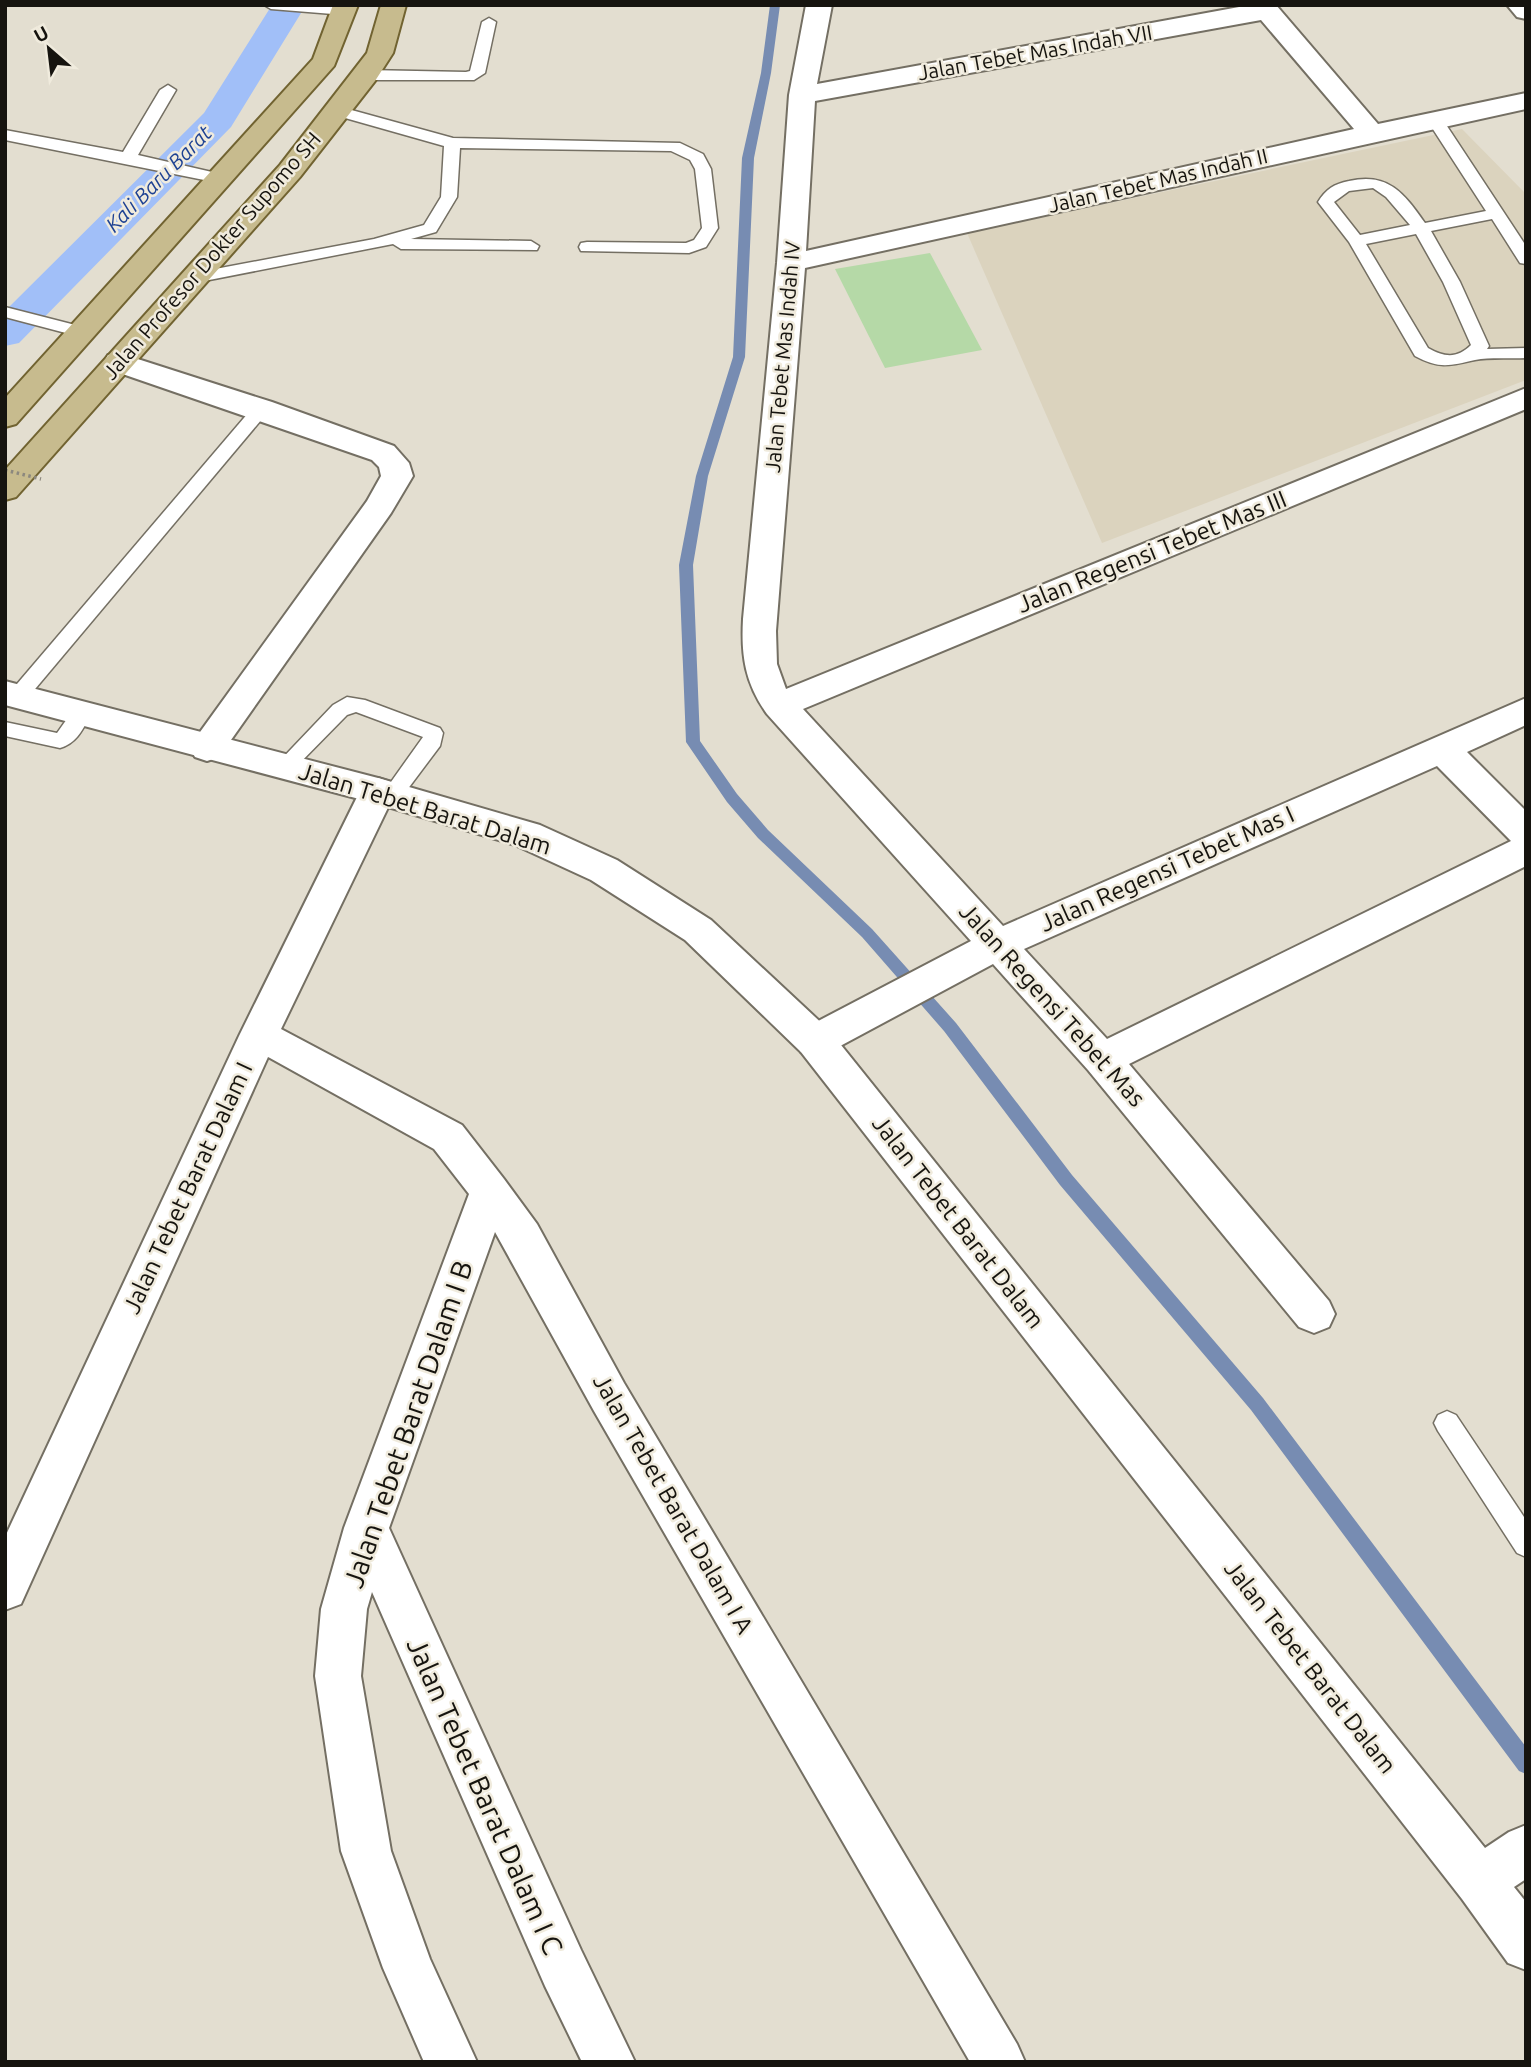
<svg xmlns="http://www.w3.org/2000/svg" width="1531" height="2067" viewBox="0 0 1531 2067" font-family="Ubuntu,sans-serif">
  <style>
    .built { fill: #dbd3be }
    .green { fill: #b5d9a7 }
    .lines { fill: none; stroke-linecap: round; stroke-linejoin: round }
    .stream { fill: #778cb2; fill-rule: evenodd }
    .canal { fill: #a1bff8; fill-rule: evenodd }
    .lane-casing { stroke: #746f63; stroke-width: 3 }
    .street-casing { stroke: #746f63; stroke-width: 4 }
    .secondary-casing { stroke: #746f63; stroke-width: 4 }
    .primary-casing { stroke: #716331; stroke-width: 4 }
    .lane { fill: #fff; fill-rule: evenodd }
    .street { fill: #fff; fill-rule: evenodd }
    .secondary { fill: #fff; fill-rule: evenodd }
    .primary { fill: #c7bb8e; fill-rule: evenodd }
    .path-bridge { stroke: #8c887e; stroke-width: 3.5; stroke-dasharray: 2.5 3.5; stroke-linecap: butt }
    .labels { text-anchor: middle; stroke-width: 5; stroke-linejoin: round; paint-order: stroke }
    .far-street-label { font-size: 21px; fill: #16140f; stroke: #f0ebdd }
    .far-water-label { font-size: 21px; font-style: italic; fill: #1e4293; stroke: #f0ebdd }
    .street-label { font-size: 24px; fill: #16140f; stroke: #f0ebdd }
    .near-street-label { font-size: 28px; fill: #16140f; stroke: #f0ebdd }
  </style>
  <rect width="100%" height="100%" fill="#e3ded0"/>
  <polygon class="built" points="1462,129 1526,194 1526,380 1102,543 967,233"/>
  <polygon class="green" points="930,253 982,350 885,368 835,269"/>
  <g class="lines">
    <polygon class="stream" points="770,5 780,5 771,73 754,158 745,357 708,476 693,565 700,741 737,794 768,830 872,929 956,1023 1072,1175 1263,1398 1526,1747 1526,1774 1519,1771 1251,1410 1060,1185 944,1031 862,937 758,838 727,802 686,742 679,565 696,476 733,357 742,158 761,73"/>
    <polygon class="canal" points="272,5 306,5 231,127 19,343 5,346 5,311 204,113"/>
    <g class="lane-casing">
      <g id="lane">
        <path d="M264 5C283 5 340 0 352 11L345 15 271 9Z"/>
        <polygon points="489,18 496,22 485,73 474,80 366,80 358,75 366,70 466,72 470,71 482,22"/>
        <polygon points="168,85 176,90 138,155 225,175 227,178 225,181 219,183 5,140 5,130 123,152 160,90"/>
        <polygon points="337,106 453,138 680,143 703,154 711,169 718,228 706,247 689,253 581,251 579,247 581,243 587,242 686,243 694,240 702,228 695,169 690,160 671,151 460,148 457,197 436,232 411,239 531,241 539,246 537,250 401,249 393,244 194,283 188,282 186,278 194,273 374,239 424,225 441,197 444,146 331,114 329,111"/>
        <path d="M1435 115 1441 117 1526 246V264L1520 263 1492 219 1431 231 1460 282 1489 346 1487 349 1526 348V358C1510 359 1490 357 1475 360 1449 366 1439 369 1415 356L1349 242 1318 202C1326 189 1334 184 1349 181 1388 172 1404 193 1425 223L1486 211 1427 120ZM1373 188 1386 197 1410 225 1360 235 1334 202 1349 191ZM1416 234 1443 282 1471 345C1457 359 1444 357 1428 348L1366 244Z"/>
        <polygon points="5,307 87,328 90,332 81,337 5,317"/>
        <polygon points="261,403 267,405 270,409 267,413 25,701 18,703 11,701 8,696 11,691 255,405"/>
        <polygon points="347,697 365,700 440,728 443,733 440,746 398,802 391,804 384,802 381,796 423,737 356,712 347,715 291,772 284,775 277,772 274,767 333,705"/>
        <path d="M81 707 88 709 91 714C83 729 77 743 60 748L5 736V722L57 733 74 709Z"/>
        <polygon points="1447,1411 1456,1415 1526,1520 1526,1557 1517,1553 1438,1431 1434,1423 1438,1415"/>
      </g>
    </g>
    <g class="street-casing">
      <g id="street">
        <path d="M806 5H832L817 84 1250 5H1276L1378 124 1526 93V109L805 268 776 631 777 664 786 689 1526 388V409L803 709 1003 926 1526 698V725L1467 752 1526 811V866L1129 1064 1329 1301 1335 1314 1329 1327 1314 1333 1299 1327 1088 1070 993 964 829 1052 815 1057 801 1052 796 1041 801 1030 971 941 767 714C745 683 741 656 743 619L777 263 789 95ZM1261 20 1354 129 806 251 815 101ZM1437 766 1511 841 1107 1039 1024 949Z"/>
        <polygon points="1507,5 1526,5 1526,19 1517,17"/>
        <polygon points="119,353 272,402 394,446 409,463 413,476 391,513 219,757 207,761 195,757 190,748 195,739 367,501 381,476 379,467 372,460 108,369 104,362 108,355"/>
        <polygon points="378,778 390,782 396,791 281,1029 462,1125 504,1179 537,1224 624,1383 1017,2044 1025,2062 970,2062 594,1411 495,1232 389,1528 581,1950 635,2062 582,2062 545,1986 372,1592 367,1609 361,1676 391,1851 430,1959 477,2062 424,2062 383,1968 341,1851 315,1676 321,1609 344,1528 469,1194 434,1149 270,1058 268,1057 21,1604 5,1610 5,1537 239,1036 360,791 366,782"/>
      </g>
    </g>
    <g class="secondary-casing">
      <polygon id="secondary" points="5,681 378,778 540,825 617,860 711,920 829,1030 1485,1848 1509,1832 1526,1825 1526,1879 1514,1887 1526,1902 1526,1970 1508,1963 1462,1899 801,1052 685,940 591,880 515,845 378,804 5,705"/>
    </g>
    <g class="primary-casing">
      <g id="primary">
        <polygon points="333,5 358,5 334,66 16,424 5,427 5,398 313,59"/>
        <polygon points="381,5 406,5 393,53 375,81 300,177 16,497 5,500 5,470 280,165 367,53"/>
      </g>
    </g>
    <use href="#lane" class="lane"/>
    <use href="#street" class="street"/>
    <use href="#secondary" class="secondary"/>
    <use href="#primary" class="primary"/>
    <polyline class="path-bridge" points="5,470 41,479"/>
  </g>
  <g class="labels">
    <g class="far-street-label">
      <text transform="translate(1035 53) rotate(-10)" y="7">Jalan Tebet Mas Indah VII</text>
      <text transform="translate(1158 181) rotate(-13)" y="7">Jalan Tebet Mas Indah II</text>
      <text transform="translate(212 256) rotate(-49)" y="7">Jalan Profesor Dokter Supomo SH</text>
      <text transform="translate(783 357) rotate(-85)" y="7">Jalan Tebet Mas Indah IV</text>
    </g>
    <g class="far-water-label">
      <text transform="translate(159 179) rotate(-45)" y="7">Kali Baru Barat</text>
    </g>
    <g class="street-label">
      <text transform="translate(1152 552) rotate(-22)" y="8">Jalan Regensi Tebet Mas III</text>
      <text transform="translate(425 809) rotate(17)" y="8">Jalan Tebet Barat Dalam</text>
      <text transform="translate(1167 869) rotate(-24)" y="8">Jalan Regensi Tebet Mas I</text>
      <text transform="translate(1052 1005) rotate(48)" y="8">Jalan Regensi Tebet Mas</text>
      <text transform="translate(188 1188) rotate(-65)" y="8">Jalan Tebet Barat Dalam I</text>
      <text transform="translate(958 1222) rotate(52)" y="8">Jalan Tebet Barat Dalam</text>
      <text transform="translate(673 1504) rotate(60)" y="8">Jalan Tebet Barat Dalam I A</text>
      <text transform="translate(1310 1667) rotate(52)" y="8">Jalan Tebet Barat Dalam</text>
    </g>
    <g class="near-street-label">
      <text transform="translate(408 1424) rotate(-71)" y="10">Jalan Tebet Barat Dalam I B</text>
      <text transform="translate(485 1796) rotate(66)" y="10">Jalan Tebet Barat Dalam I C</text>
    </g>
  </g>
  <rect width="1531" height="2067" fill="none" stroke="#16140f" stroke-width="14"/>
  <g transform="translate(49 49) rotate(332)" stroke="#f0ebdd" stroke-width="5" paint-order="stroke">
  <path d="M0-5L12 26L0 18L-12 26Z" fill="#16140f"/>
  <text y="-10" font-size="19" font-weight="bold" text-anchor="middle" fill="#16140f">U</text>
  </g>
</svg>
